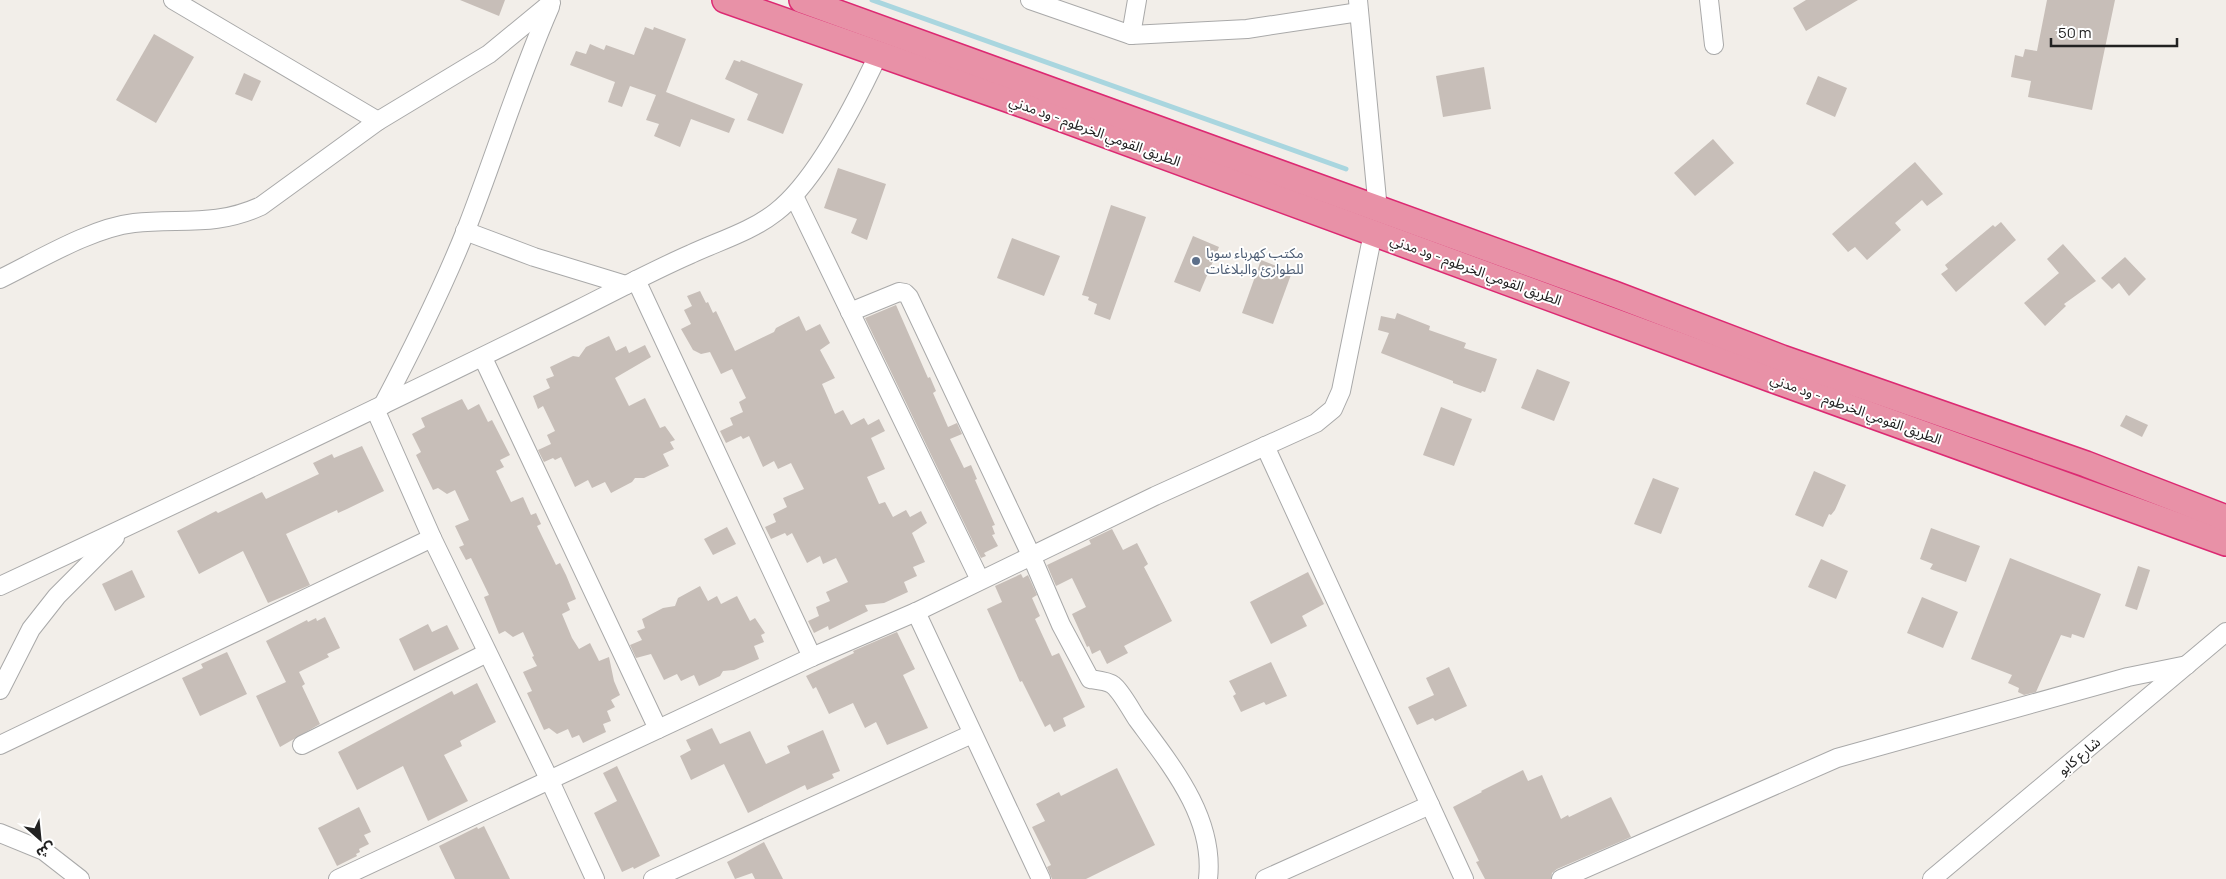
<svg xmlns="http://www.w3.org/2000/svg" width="2226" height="879" viewBox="0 0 2226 879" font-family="Manrope,'Noto Sans Arabic',sans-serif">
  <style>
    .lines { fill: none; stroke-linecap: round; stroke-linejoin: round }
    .stream { stroke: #a9d6df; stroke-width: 5 }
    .building { fill: #c7beb8 }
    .minor-casing { stroke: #a9a9a9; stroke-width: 20 }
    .highway-casing { stroke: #dc2972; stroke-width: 28 }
    .minor { stroke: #fff; stroke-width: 18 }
    .highway { stroke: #e891a7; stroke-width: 25 }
    .service-dot { fill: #5c6f8a; stroke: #fff; stroke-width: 2 }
    .labels { text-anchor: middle; stroke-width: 4; stroke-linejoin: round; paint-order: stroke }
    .street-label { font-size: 14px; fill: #222; stroke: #fff }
    .service-label { font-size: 14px; fill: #4e5e75; stroke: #fff; text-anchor: start }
  </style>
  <rect width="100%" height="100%" fill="#f2eee9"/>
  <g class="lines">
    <polyline class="stream" points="872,0 1346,169"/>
  </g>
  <g class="building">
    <polygon points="460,0 505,0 499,16"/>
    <polygon points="1806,0 1858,0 1806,31 1793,8"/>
    <polygon points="2047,0 2115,0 2092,110 2028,97 2031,81 2011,77 2015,55 2023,57 2025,49 2037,51"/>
    <polygon points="645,27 653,30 654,27 686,39 666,92 735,119 729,133 691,119 680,147 654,136 659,124 646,120 656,95 630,86 622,107 608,102 615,82 570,65 576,51 586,54 590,44 604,50 606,45 634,55"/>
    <polygon points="154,34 194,57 156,123 116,100"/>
    <polygon points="734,60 740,62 741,60 803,84 783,134 747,120 758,94 725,79"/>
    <polygon points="1484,67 1491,109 1443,117 1436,76"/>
    <polygon points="244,73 261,81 252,101 235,94"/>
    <polygon points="1818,76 1847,88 1835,117 1806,104"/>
    <polygon points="1713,139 1734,163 1695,196 1674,173"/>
    <polygon points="1915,162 1943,194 1927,206 1922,200 1895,223 1901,230 1867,260 1855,247 1848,252 1832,234"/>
    <polygon points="838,168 886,184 867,240 851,233 857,219 824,208"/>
    <polygon points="1111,205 1146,217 1110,320 1094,314 1097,304 1088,300 1089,297 1082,295"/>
    <polygon points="2001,222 2016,240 1956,292 1941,274 1948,269 1945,265 1993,225 1995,227"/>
    <polygon points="1193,236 1219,247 1200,292 1174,282"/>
    <polygon points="1012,238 1060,256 1044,296 997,278"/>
    <polygon points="2063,244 2096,281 2064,304 2066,306 2045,326 2024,303 2059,273 2047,259"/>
    <polygon points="2125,257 2146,279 2129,296 2119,283 2112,289 2101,278"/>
    <polygon points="1261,260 1292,272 1273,324 1242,313"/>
    <polygon points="700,291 706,303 708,302 713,313 716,311 735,351 774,332 776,328 799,316 806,331 820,324 830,343 820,350 835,378 822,384 835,414 843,410 851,425 864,418 868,425 879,419 885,431 871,438 885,469 867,477 879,504 885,502 893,517 906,510 910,517 921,511 927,523 912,533 925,562 913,567 917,576 904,582 908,592 884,603 865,605 868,611 829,630 828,626 814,633 808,621 819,616 816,607 830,601 826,592 848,582 836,558 823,564 820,556 807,563 792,533 787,536 785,533 771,539 765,527 776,522 773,514 787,507 783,498 804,489 791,463 778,469 774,461 763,467 749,436 743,439 741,436 726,443 720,431 733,425 730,418 743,412 739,402 746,398 732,369 721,374 710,352 701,354 693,350 681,329 691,324 684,310 692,306 687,296"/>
    <polygon points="896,305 928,378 930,377 936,391 933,393 948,427 957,423 962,434 950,439 964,468 971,465 977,479 975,480 995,525 992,526 995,534 992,535 998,546 984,553 986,556 981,558 865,318"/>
    <polygon points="1397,313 1430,326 1429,330 1466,343 1464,348 1497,359 1485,392 1482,391 1481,393 1453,383 1453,381 1381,353 1389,333 1378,330 1381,316 1395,319"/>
    <polygon points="609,336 616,351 626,346 629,353 645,345 651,357 615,378 629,406 645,398 660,428 665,426 675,440 670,442 674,449 663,454 669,466 644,478 635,478 632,482 611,493 605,482 592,488 588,480 575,487 561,457 555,460 553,458 544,462 538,450 551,444 547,435 555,431 543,406 538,409 533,396 550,388 546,379 554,376 550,367 573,356 579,357 586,347"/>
    <polygon points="1537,369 1570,382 1554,421 1521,408"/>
    <polygon points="462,399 468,410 479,404 488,422 492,420 510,455 500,460 504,467 496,471 511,502 523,497 531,515 536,513 541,524 537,526 556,565 560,563 566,575 576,599 567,603 570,610 562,614 572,638 579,649 590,643 599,661 609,657 614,681 620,695 611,700 615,707 607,711 611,721 603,724 606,732 583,743 579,735 572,738 568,729 557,734 549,728 544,730 527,693 532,691 523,672 537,666 532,657 534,656 523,632 513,637 505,631 499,634 484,597 489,595 471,558 466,560 459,547 464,545 455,526 469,520 455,490 447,494 438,488 433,490 416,455 421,452 412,434 425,427 421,418"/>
    <polygon points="1441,407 1472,419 1454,466 1423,455"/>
    <polygon points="2126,415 2148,425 2142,437 2120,426"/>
    <polygon points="362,446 384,491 347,509 338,513 337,510 286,534 310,585 268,603 243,551 199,574 177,531 216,511 218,513 262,492 266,499 319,474 313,463 332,454 334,458"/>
    <polygon points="1814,471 1846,485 1835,510 1831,515 1829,514 1823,527 1795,515"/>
    <polygon points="1653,478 1679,488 1661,534 1634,524"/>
    <polygon points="727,527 736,544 713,555 704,539"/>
    <polygon points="1931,528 1980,546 1966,582 1930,569 1933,564 1920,559"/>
    <polygon points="1112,529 1123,550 1137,543 1148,564 1144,567 1172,621 1124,646 1128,653 1107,664 1100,650 1092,654 1089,646 1087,647 1072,614 1086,607 1072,578 1056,586 1047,565 1091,544 1089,540"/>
    <polygon points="2010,558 2101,594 2084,638 2072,634 2071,638 2061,635 2036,692 2024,695 2018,692 2019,688 2008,683 2012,675 1971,659"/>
    <polygon points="1821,559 1848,571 1836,599 1808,587"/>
    <polygon points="2138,566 2150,570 2137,610 2125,606"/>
    <polygon points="132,570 145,597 115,611 102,584"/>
    <polygon points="1308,572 1324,604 1302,616 1307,626 1271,644 1250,602"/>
    <polygon points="1021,574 1023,578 1028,575 1037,595 1032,598 1040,616 1035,619 1052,656 1059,653 1085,707 1063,718 1066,726 1054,732 1050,724 1045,727 1022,681 1020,682 987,609 1002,602 995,586"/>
    <polygon points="700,586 708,601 717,596 721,604 737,596 750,621 755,618 765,633 761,635 764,642 754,646 759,659 734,670 723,671 720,676 699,686 694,675 681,681 677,674 664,680 651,654 636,658 630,645 642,640 637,631 645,628 642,619 663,608 675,606 678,598"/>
    <polygon points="1922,597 1958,612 1943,648 1907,633"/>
    <polygon points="325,617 340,648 327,654 329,657 299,672 305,684 302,686 320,724 280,747 256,696 286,682 266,641 307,620 308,622 316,618 317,621"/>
    <polygon points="428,624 432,632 447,625 459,649 414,671 399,639"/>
    <polygon points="897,632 915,669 903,675 928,728 887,745 876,722 865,728 853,703 829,714 816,687 813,689 806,676 854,653 853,651"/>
    <polygon points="227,652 247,694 200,716 182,678 203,668 201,664"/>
    <polygon points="1271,662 1287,696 1266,705 1264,702 1241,712 1233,696 1236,694 1229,681"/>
    <polygon points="1449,667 1467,706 1435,721 1433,718 1417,725 1408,707 1434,695 1426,678"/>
    <polygon points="477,683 496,722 460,741 462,746 444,755 468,801 428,821 403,766 357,790 338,752 452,691 454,695"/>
    <polygon points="712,728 720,744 750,731 766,764 790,753 787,746 823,730 840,771 832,774 834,778 807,790 805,785 748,813 724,764 691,780 680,756 691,750 686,740"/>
    <polygon points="617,766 660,856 634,869 633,867 622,872 594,813 617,801 603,773"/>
    <polygon points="1117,768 1155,845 1086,879 1052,879 1047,867 1051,865 1032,827 1045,821 1036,804 1059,792 1061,796"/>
    <polygon points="1523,770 1528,781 1542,775 1561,819 1568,815 1569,817 1611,797 1631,837 1557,869 1552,873 1551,879 1485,879 1476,862 1479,861 1453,807 1482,792 1481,791"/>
    <polygon points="359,807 371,832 364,835 369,844 359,849 360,852 356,854 357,856 337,866 318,828"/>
    <polygon points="484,826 510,879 455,879 439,846 477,827 478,829"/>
    <polygon points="764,842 783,879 755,879 752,873 735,879 727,862"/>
  </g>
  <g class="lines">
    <g class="minor-casing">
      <g id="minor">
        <polyline points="173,0 378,121"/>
        <polyline points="1030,0 1131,35 1247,29 1359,12"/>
        <polyline points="1358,0 1378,210"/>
        <polyline points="1709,0 1714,45"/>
        <polyline points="1131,35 1137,0"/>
        <polyline points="794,196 980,580"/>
        <polyline points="465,231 534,257 626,285"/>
        <path d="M0 279C39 260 91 228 134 223 181 218 215 227 261 206L378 121 489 54 551 3"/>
        <polyline points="636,280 812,657"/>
        <path d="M850 312 899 292 905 293 909 297 1031 555 1061 625 1090 679C1097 680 1108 681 1113 685 1121 691 1131 710 1137 719 1171 765 1215 818 1208 879"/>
        <polyline points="483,358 658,729"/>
        <path d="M383 405C413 348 442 290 466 230 495 156 518 80 550 7"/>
        <polyline points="375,409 432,538 550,781 595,879"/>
        <polyline points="1265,446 1464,879"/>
        <path d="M0 586C193 496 386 405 577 310 615 291 652 271 691 254 719 241 752 231 776 212 816 181 857 100 879 53"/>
        <polyline points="916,612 1041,879"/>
        <polyline points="0,690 31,629 57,596 115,538"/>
        <polyline points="0,745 432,538"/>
        <polyline points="302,745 487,653"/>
        <polyline points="0,833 44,851 80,879"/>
        <polyline points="338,879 812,657 916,612 1155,496 1316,423 1333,409 1341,391 1373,233"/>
        <polyline points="653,879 972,734"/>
        <polyline points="1265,879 1430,805"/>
        <polyline points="1561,879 1837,758 2128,677 2187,665"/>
        <polyline points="1932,879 2226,632"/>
      </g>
    </g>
    <g class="highway-casing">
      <g id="highway">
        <polyline points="725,0 1027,106 1771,379 2226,543"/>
        <polyline points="802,0 1614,294 1782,358 2086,464 2226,518"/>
      </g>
    </g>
    <use href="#minor" class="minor"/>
    <use href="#highway" class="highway"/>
  </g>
  <circle class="service-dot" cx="1196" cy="261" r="5"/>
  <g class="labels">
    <g class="street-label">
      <text transform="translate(1095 131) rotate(20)" y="5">الطريق القومي الخرطوم - ود مدني</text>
      <text transform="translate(1476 270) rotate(20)" y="5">الطريق القومي الخرطوم - ود مدني</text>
      <text transform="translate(1856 409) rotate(20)" y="5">الطريق القومي الخرطوم - ود مدني</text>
      <text transform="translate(2079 756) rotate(-40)" y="5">شارع كابو</text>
    </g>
    <g class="service-label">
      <text x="1206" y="258">مكتب كهرباء سوبا<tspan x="1206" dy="16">للطوارئ والبلاغات</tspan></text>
    </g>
  </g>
  <g transform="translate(40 839) rotate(153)" stroke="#ffffff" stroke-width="4" paint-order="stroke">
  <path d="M0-4L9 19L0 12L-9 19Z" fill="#222222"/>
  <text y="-8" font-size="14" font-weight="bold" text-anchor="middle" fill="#222222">ش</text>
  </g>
  <path d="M2051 38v8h126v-8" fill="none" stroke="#222222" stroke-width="2.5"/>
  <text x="2058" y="38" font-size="15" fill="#222222" stroke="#ffffff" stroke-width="4" paint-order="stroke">50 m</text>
</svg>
